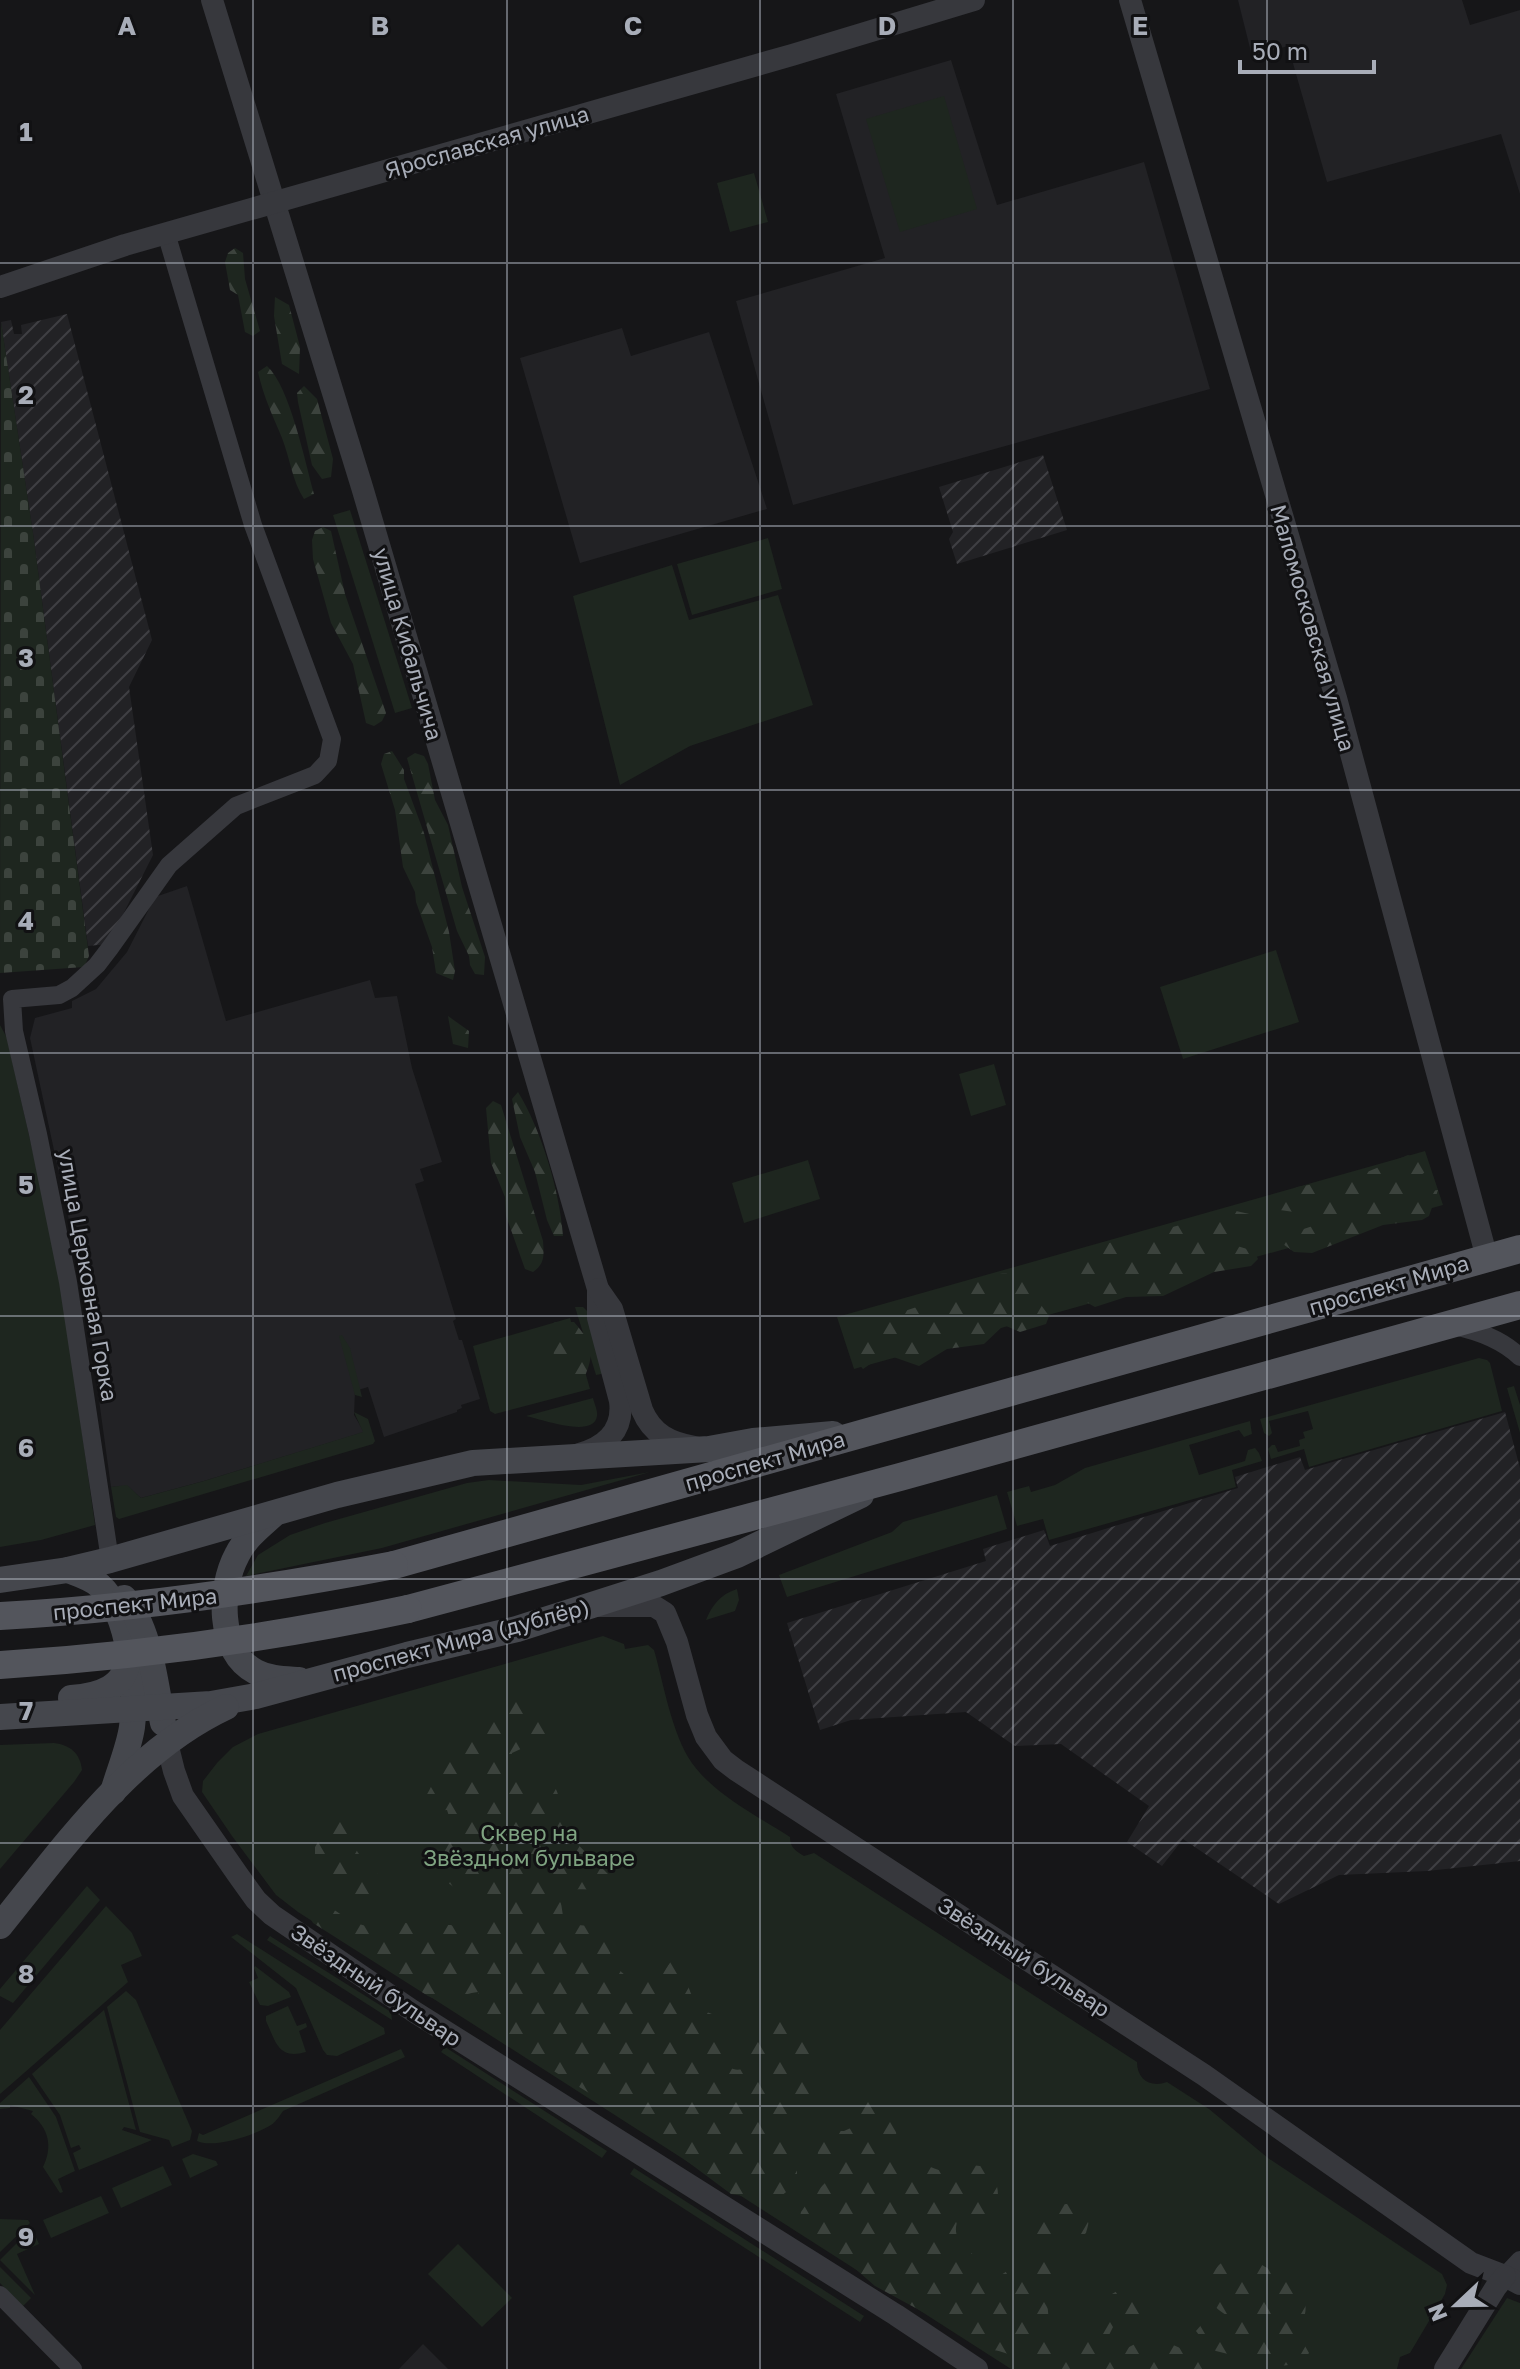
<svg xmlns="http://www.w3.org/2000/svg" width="1520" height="2369" viewBox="0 0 1520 2369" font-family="'Golos Text',sans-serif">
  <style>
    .built { fill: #222225 }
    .industrial { fill: url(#industrial-furrows) }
    .green { fill: #1e261f }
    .forest { fill: url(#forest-firs) }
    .cemetery { fill: url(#cemetery-stones) }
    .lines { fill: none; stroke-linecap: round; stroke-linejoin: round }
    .minor { stroke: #37383d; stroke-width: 18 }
    .tertiary { stroke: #37383d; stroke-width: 22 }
    .secondary { stroke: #45474d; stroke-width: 26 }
    .primary { stroke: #53555c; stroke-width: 28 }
    .primary-bridge { stroke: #53555c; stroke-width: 28 }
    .grid { fill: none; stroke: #a8adb8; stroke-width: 2; stroke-opacity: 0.55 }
    .labels { text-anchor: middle; stroke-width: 6; stroke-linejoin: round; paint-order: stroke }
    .street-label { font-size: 22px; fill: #a8adb8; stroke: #111113 }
    .park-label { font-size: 22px; fill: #7fa381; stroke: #111113 }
    .grid-label { font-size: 26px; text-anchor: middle; font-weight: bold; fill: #a8adb8; stroke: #111113; stroke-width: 6; stroke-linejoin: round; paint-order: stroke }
  </style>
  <defs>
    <pattern id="industrial-furrows" width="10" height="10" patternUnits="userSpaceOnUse" patternTransform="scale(2)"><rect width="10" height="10" fill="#222225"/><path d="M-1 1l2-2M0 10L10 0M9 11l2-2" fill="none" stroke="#3f3f43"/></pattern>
    <pattern id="forest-firs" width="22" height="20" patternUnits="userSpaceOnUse" patternTransform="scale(2)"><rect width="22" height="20" fill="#1e261f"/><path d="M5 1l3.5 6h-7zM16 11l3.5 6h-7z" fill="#3c433d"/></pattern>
    <pattern id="cemetery-stones" width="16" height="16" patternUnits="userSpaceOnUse" patternTransform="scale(2)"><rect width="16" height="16" fill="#1e261f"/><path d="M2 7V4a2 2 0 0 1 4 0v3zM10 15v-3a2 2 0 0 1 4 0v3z" fill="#3c433d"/></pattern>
  </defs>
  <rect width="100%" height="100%" fill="#161618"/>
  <g class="built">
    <polygon points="1238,0 1462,0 1470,25 1520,10 1520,194 1501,134 1327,182 1288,46 1252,56"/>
    <polygon points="951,60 997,205 1144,162 1210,389 793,505 736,301 885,258 836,94"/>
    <polygon points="622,328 631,356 709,332 767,509 580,563 520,358"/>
    <polygon points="187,886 226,1021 370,980 375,998 397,996 412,1068 442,1162 420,1169 424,1181 415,1184 456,1319 453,1321 459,1340 462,1340 480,1399 461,1405 462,1408 457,1410 457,1412 384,1437 368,1387 355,1391 354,1415 364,1432 204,1481 141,1498 127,1486 111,1487 95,1371 112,1368 107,1353 94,1355 88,1316 98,1313 81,1243 73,1239 30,1038 35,1018 72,1008 72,1001 96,989 127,952 155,897"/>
    <polygon points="423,2344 448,2369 399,2369"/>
  </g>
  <g class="industrial">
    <polygon points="67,314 152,640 129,687 153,855 108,944 88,946 33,533 1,322 11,320 14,334 22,334 21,325"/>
    <polygon points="1043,455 1067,530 957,564 949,539 953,532 939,487"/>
    <polygon points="1505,1412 1520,1468 1520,1861 1427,1871 1339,1875 1279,1904 1183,1839 1162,1866 1127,1842 1149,1806 1061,1744 1015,1746 966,1712 851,1720 820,1730 787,1623 986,1561 983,1549 1044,1530 1050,1546 1238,1488 1235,1477 1300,1457 1305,1470"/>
  </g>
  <g class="green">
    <polygon points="944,96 977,209 900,232 866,119"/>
    <polygon points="754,173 768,222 730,232 717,183"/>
    <polygon points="350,510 412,708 395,713 333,515"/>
    <polygon points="768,538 782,589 692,615 677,564"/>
    <polygon points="672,565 689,620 778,595 813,705 690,746 620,785 573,596"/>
    <polygon points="1276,950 1299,1022 1183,1059 1160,987"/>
    <polygon points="0,1025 7,1038 59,1267 95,1525 41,1540 0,1547"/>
    <polygon points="994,1064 1006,1105 971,1116 959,1074"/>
    <polygon points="1425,1151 1443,1205 854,1369 837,1317"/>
    <polygon points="808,1160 820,1199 744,1223 732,1183"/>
    <polygon points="575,1307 583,1307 587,1311 606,1373 596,1375"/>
    <polygon points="570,1318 590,1389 495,1414 490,1411 473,1346"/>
    <polygon points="342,1335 350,1348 362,1397 355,1395 339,1336"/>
    <polygon points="1479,1358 1487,1360 1490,1363 1502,1411 1309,1467 1304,1449 1271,1459 1268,1449 1272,1445 1275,1445 1278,1452 1300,1446 1299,1440 1305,1438 1303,1432 1313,1429 1308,1411 1269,1421 1272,1433 1269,1436 1264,1433 1260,1419"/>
    <polygon points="1514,1386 1520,1405 1520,1433 1507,1388"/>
    <path d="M593 1398C594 1403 598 1411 597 1416 594 1439 541 1419 526 1416Z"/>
    <polygon points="354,1412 368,1419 375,1441 373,1444 119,1519 116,1517 111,1487 127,1485 141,1498 204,1481 363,1432"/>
    <polygon points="1250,1421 1252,1434 1244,1437 1239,1430 1189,1445 1199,1475 1245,1461 1248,1450 1255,1448 1259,1453 1262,1461 1232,1470 1236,1487 1049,1540 1043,1519 1017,1526 1007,1492 1029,1486 1031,1492 1055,1485 1085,1468"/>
    <polygon points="650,1472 382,1548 246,1576 258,1555 290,1535 325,1523 467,1483 489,1480 581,1485"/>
    <polygon points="997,1495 1007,1529 787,1597 779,1575 892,1532 903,1522"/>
    <path d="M737 1589 739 1600 735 1611 706 1620C712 1605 721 1594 737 1589Z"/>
    <path d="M603 1636 624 1644 625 1649 648 1645 654 1650C664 1685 670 1725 688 1757 708 1791 757 1816 790 1837 790 1848 796 1851 804 1856L814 1853 1137 2062C1137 2080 1151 2088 1167 2082L1209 2109 1268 2158 1442 2274 1447 2285 1445 2294 1410 2353 1400 2357 1397 2369H1011L298 1912 276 1895 232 1836 202 1792 203 1781 217 1763 233 1747 258 1734Z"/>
    <path d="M54 1743C70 1745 80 1753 82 1770L74 1782 0 1869V1745Z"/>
    <polygon points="87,1886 100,1900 13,2003 0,1996 0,1989"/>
    <polygon points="106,1906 132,1933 142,1956 121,1965 128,1982 0,2094 0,2030"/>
    <polygon points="237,1934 384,2028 385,2034 337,2056 327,2055 323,2050 296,1988 231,1937"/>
    <polygon points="270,1936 391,2012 392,2020 267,1940"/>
    <polygon points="255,1966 289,1992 291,1997 268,2006 260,2005 249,1982 258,1978 254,1968"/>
    <polygon points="126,1991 136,2000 192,2131 190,2140 172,2147 169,2140 140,2132 107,2007"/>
    <path d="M288 2006 297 2026 306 2023 307 2027 299 2031 306 2052C278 2060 276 2042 266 2021V2016Z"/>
    <polygon points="104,2010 136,2130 124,2127 122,2130 152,2140 79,2170 73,2153 81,2149 79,2145 71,2148 60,2115 32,2074"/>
    <polygon points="445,2047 607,2151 602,2158 441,2052"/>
    <path d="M401 2049 405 2057 283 2111C280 2115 276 2122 271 2125 255 2135 213 2149 197 2141L199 2133 203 2135Z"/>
    <path d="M29 2077 56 2117 75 2171 58 2179 63 2192 60 2193 43 2167C53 2147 49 2128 31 2114L33 2111 10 2105V2108L0 2109V2103Z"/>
    <polygon points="193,2154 216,2161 218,2165 190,2178 182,2159"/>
    <polygon points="163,2166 172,2185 121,2208 112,2188"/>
    <polygon points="634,2168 864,2316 860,2322 630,2174"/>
    <polygon points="101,2196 109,2213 51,2238 43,2220"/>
    <polygon points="0,2219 28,2220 30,2223 0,2252"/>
    <polygon points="32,2228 39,2244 17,2254 35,2295 0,2260"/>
    <polygon points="458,2244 512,2298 482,2327 428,2274"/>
    <polygon points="0,2267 31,2298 23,2306 0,2283"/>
    <polygon points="1507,2298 1520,2303 1520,2369 1461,2369"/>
  </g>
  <g class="forest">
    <polygon points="235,248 243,253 245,279 260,331 253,336 245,332 238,295 230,290 225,262 228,253"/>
    <polygon points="275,297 289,305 300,347 299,374 282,364 274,316"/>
    <path d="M267 366C290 387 305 462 314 494L304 499C292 481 290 458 282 438 272 414 264 398 258 372Z"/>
    <polygon points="304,386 317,399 333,459 331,477 322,479 312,465 298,402 297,393"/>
    <polygon points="323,527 331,531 345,594 386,713 382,721 374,726 366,723 353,664 331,623 313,559 312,540 315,531"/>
    <polygon points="392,751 404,770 404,779 424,833 449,932 455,971 453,980 436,973 432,947 416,902 415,892 403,867 395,810 381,764 384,754"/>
    <polygon points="415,753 424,756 428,764 435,800 448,825 462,887 485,957 484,975 475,974 470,965 469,956 457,931 407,758"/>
    <polygon points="448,1016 469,1031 468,1048 453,1044"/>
    <path d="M518 1092C541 1129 560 1192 563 1236H554L547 1220 535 1172 520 1137 512 1099Z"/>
    <path d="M493 1101 501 1105 543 1241C544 1255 545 1264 533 1272L525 1269 506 1216 505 1197 491 1163 486 1108Z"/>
    <polygon points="1408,1155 1425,1162 1428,1170 1406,1186 1411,1194 1438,1190 1429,1216 1422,1220 1383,1225 1312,1253 1294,1252 1283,1244 1285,1235 1319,1224 1324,1216 1319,1209 1309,1209 1301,1213 1273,1209 1297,1187 1355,1177"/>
    <path d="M1236 1211 1254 1215V1224L1240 1237 1237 1246 1254 1251 1258 1259 1251 1266 1214 1272 1163 1296 1126 1297 1095 1307C1074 1295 1071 1289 1073 1264L1093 1247Z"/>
    <path d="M1032 1271 1038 1277 1033 1294 1049 1316 1046 1324 1020 1332 1004 1325 984 1344 947 1349 919 1366 885 1354 863 1369C850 1356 856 1334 868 1323L929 1303 946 1308C960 1294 979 1275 1000 1274 1012 1273 1021 1277 1032 1271Z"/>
    <path d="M555 1322H574C596 1347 594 1356 581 1385L572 1386 558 1374 548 1327Z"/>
    <path d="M524 1699 553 1727 551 1741 525 1747 512 1753 509 1766 520 1775C538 1774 556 1778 559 1799 560 1809 556 1815 562 1824 572 1842 596 1861 610 1876L608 1889C593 1891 582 1887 567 1891L561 1903 563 1916C575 1927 583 1927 599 1923L608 1934C607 1958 619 1978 643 1983L651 1972 664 1971 672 1960 685 1958 689 1972 688 1986 697 2009C718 2016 728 2016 714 2039L717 2045 729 2048 733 2054 729 2067C736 2071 741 2071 747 2065L749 2046 754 2040 757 2028 770 2016C803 2014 811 2024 813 2056 814 2064 816 2074 814 2082 813 2087 811 2089 810 2094 810 2105 812 2107 808 2119L794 2124 786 2136 797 2162V2175L791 2188 780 2197 767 2200 731 2194 653 2136 635 2117 597 2098 486 2029 479 2018 482 2004 478 1992C451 1995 457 2009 428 1996L313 1923 306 1911 317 1903 330 1907 352 1922 366 1926 392 1921 420 1925H451L476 1937 482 1925 491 1916 451 1885 440 1878 434 1866 444 1841 455 1834 447 1810 420 1812C424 1791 438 1788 433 1764L458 1753 472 1731 476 1718 486 1708 511 1700Z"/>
    <path d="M340 1816C362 1823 350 1842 359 1854 362 1860 370 1861 374 1866 380 1875 381 1896 370 1902 367 1904 362 1904 358 1906L352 1902 347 1883 328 1876 321 1865 315 1861V1848L312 1835 334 1818Z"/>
    <path d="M879 2093C901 2097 896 2113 896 2130 896 2137 898 2144 899 2151 907 2157 944 2175 952 2172 956 2171 959 2168 963 2166 972 2164 980 2166 989 2167 998 2181 1005 2206 985 2214 977 2217 968 2214 959 2217 949 2238 965 2249 981 2260 986 2264 989 2272 992 2278L1001 2275 1018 2264 1043 2260C1053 2267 1057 2272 1058 2283L1047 2301 1049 2322 1043 2329 1044 2338 1051 2346 1103 2328C1096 2303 1113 2283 1139 2291L1148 2308 1144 2317 1116 2321 1108 2337 1114 2346 1123 2350 1147 2338H1157L1194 2354 1205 2369H1040L1037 2363C1021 2362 1009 2352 993 2350L875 2286 828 2245 810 2236 803 2229 799 2221 801 2212 812 2196 826 2182 823 2174 816 2167C816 2157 820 2149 819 2139L825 2131H844L853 2127C858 2121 856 2116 859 2109 862 2101 872 2097 879 2093Z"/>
    <path d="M1082 2204C1092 2211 1089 2223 1086 2233L1082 2236 1051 2237 1037 2234 1029 2221C1039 2201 1062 2205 1082 2204Z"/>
    <path d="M1239 2254C1250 2255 1253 2259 1262 2265 1270 2270 1265 2266 1274 2269 1292 2277 1309 2295 1305 2314L1296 2318C1294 2335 1302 2339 1309 2353 1297 2369 1276 2365 1255 2368L1244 2358 1216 2351 1208 2347 1196 2331 1202 2324 1213 2325 1221 2323 1226 2315C1213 2307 1208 2299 1205 2284 1214 2269 1222 2258 1239 2254Z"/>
  </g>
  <polygon class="cemetery" points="1,322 33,533 89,956 84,967 0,973"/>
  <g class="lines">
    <g class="minor">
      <path d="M1453 1326C1478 1331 1501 1339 1520 1357"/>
      <polyline points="110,1560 68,1282 38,1134 14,1031 12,999 59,995 72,988 97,965 110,948 169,865 236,806 315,775 328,761 332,739 253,525 166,233"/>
      <polyline points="1505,2276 1520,2260"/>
      <polyline points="0,2295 73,2369"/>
    </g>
    <g class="tertiary">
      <path d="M212 0 362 487 598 1289V1318L620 1401C624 1431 605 1447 579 1454"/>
      <polyline points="1130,0 1336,698 1487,1258"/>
      <polyline points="0,287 125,245 792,55 974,0"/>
      <path d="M598 1289 612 1309 642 1410C652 1434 670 1443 695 1447"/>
      <polyline points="599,1606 654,1606 665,1613 677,1642 697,1715 706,1737 723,1760 736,1770 1204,2075 1471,2263 1505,2276 1520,2284"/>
      <polyline points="167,1743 174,1771 183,1796 238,1875 256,1900 272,1915 413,2011 896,2315 977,2369"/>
      <polyline points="1445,2369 1496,2287 1505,2276"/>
    </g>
    <g class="secondary">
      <path d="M274 1514C261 1526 245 1538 237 1555 219 1588 217 1652 256 1672 269 1679 285 1679 299 1680"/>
      <path d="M68 1570C78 1574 92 1578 100 1586 130 1613 137 1689 132 1727 129 1748 119 1771 113 1792"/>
      <polyline points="0,1580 68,1570 110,1560 337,1495 473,1463 709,1449 753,1441 833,1434"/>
      <path d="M124 1598C151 1630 155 1684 163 1723"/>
      <path d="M71 1698C98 1696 128 1688 128 1655"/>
      <polyline points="0,1717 211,1704 256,1696 407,1655 517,1629 661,1583 737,1555 861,1495"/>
      <path d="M0 1926C65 1846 130 1752 226 1707"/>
    </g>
    <g class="primary">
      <polyline points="394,1565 1520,1249"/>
      <polyline points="408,1609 900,1477 1520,1305"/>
    </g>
    <g class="primary-bridge">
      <path d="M0 1616C133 1609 264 1590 394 1565"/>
      <path d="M0 1665C138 1656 273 1638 408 1609"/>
    </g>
  </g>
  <path class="grid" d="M253 0V2369M507 0V2369M760 0V2369M1013 0V2369M1267 0V2369M0 263H1520M0 526H1520M0 790H1520M0 1053H1520M0 1316H1520M0 1579H1520M0 1843H1520M0 2106H1520"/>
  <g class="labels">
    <g class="street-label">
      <text transform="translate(487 142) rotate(-16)" y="8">Ярославская улица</text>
      <text transform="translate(1313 628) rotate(74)" y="8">Маломосковская улица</text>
      <text transform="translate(408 644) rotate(74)" y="8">улица Кибальчича</text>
      <text transform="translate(88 1275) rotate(80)" y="8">улица Церковная Горка</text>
      <text transform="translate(1389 1285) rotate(-16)" y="8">проспект Мира</text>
      <text transform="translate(765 1461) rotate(-16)" y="8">проспект Мира</text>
      <text transform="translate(135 1604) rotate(-6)" y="8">проспект Мира</text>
      <text transform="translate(461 1640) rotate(-15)" y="8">проспект Мира (дублёр)</text>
      <text transform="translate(1024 1957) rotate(33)" y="8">Звёздный бульвар</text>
      <text transform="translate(376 1985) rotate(34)" y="8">Звёздный бульвар</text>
    </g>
    <g class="park-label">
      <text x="529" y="1841">Сквер на<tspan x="529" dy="25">Звёздном бульваре</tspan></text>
    </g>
  </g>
  <g class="grid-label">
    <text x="127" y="35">A</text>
    <text x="380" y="35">B</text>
    <text x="633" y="35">C</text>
    <text x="887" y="35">D</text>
    <text x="1140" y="35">E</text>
    <text x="26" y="141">1</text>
    <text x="26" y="404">2</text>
    <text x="26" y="667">3</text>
    <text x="26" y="930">4</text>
    <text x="26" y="1194">5</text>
    <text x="26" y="1457">6</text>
    <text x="26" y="1720">7</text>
    <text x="26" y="1983">8</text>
    <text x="26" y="2246">9</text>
  </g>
  <g transform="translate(1456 2305) rotate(248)" stroke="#111113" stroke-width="6" paint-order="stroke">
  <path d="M0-6L14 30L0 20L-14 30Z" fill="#a8adb8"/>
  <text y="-12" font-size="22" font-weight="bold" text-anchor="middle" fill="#a8adb8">N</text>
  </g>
  <path d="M1240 60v12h134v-12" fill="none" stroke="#a8adb8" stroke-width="4"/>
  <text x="1252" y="60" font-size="24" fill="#a8adb8" stroke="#111113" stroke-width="6" paint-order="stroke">50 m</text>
</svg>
